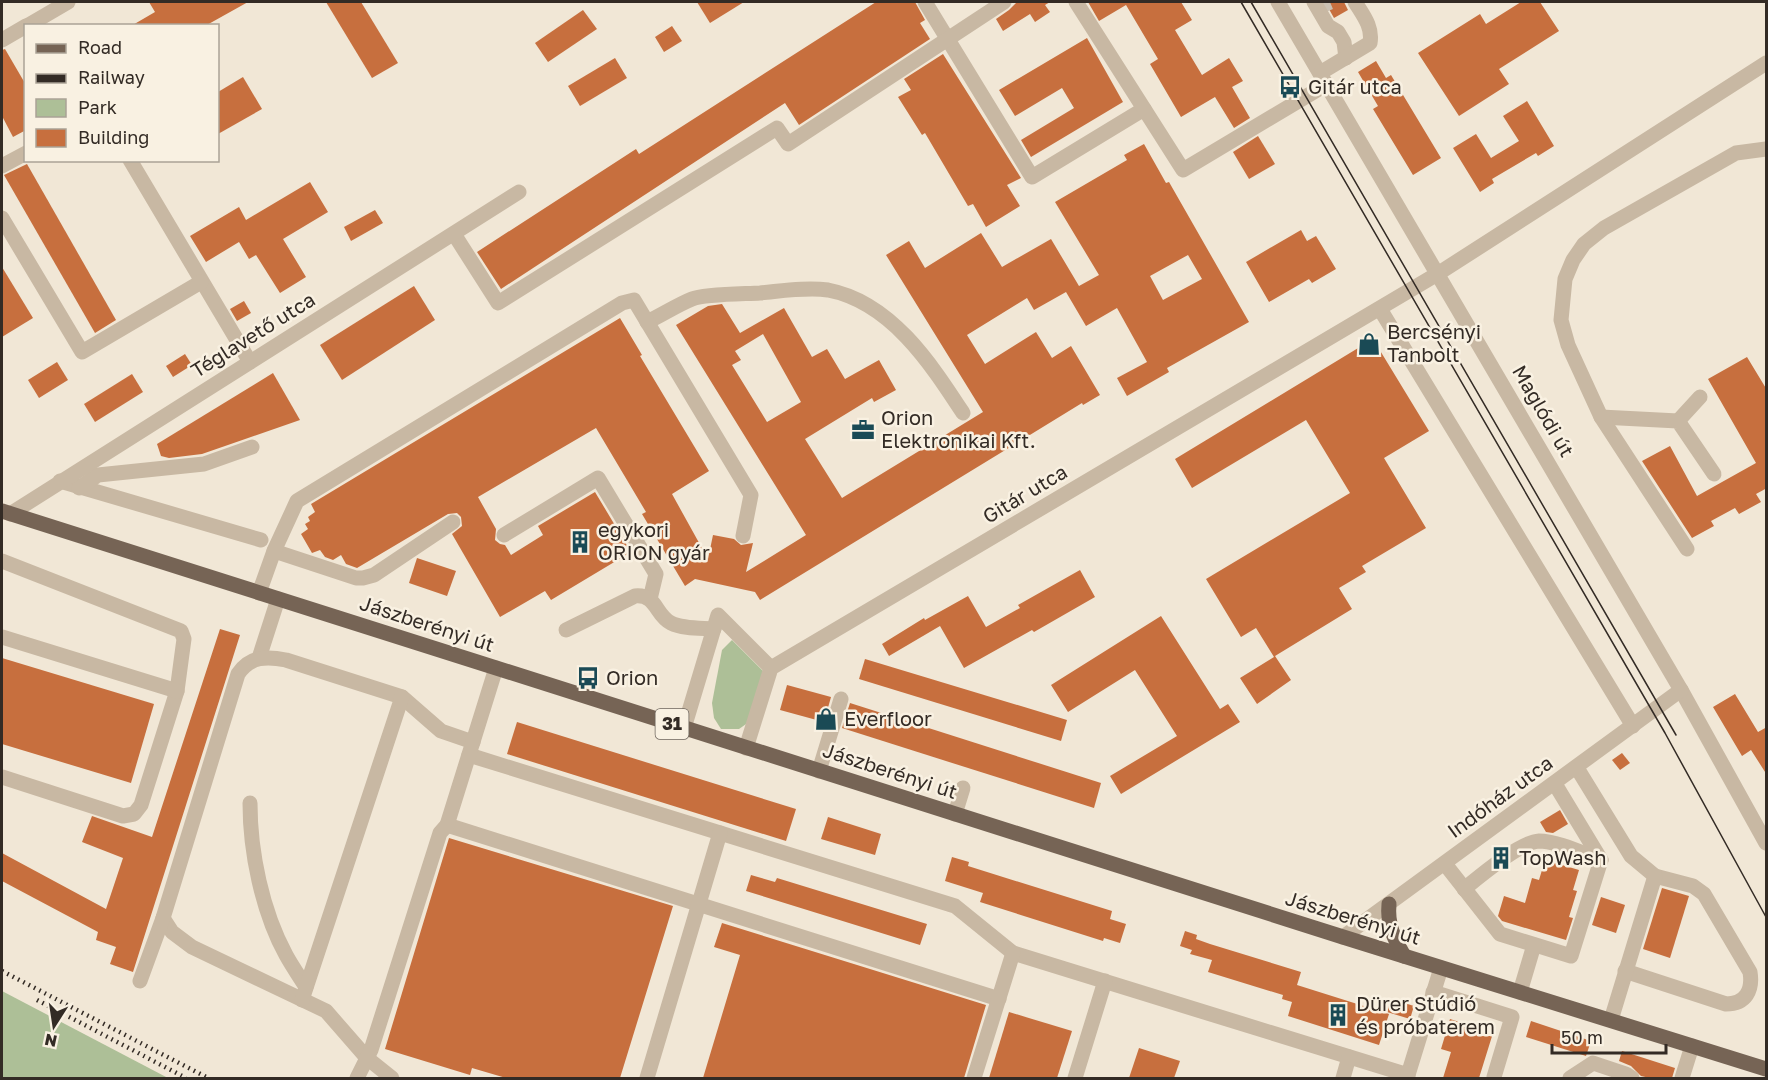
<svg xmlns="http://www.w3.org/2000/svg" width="1768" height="1080" viewBox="0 0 1768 1080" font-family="'Golos Text',sans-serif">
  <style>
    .green { fill: #adbf97 }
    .building { fill: #c76f3e; fill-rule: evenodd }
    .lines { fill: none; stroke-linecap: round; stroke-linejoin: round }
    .minor-tunnel { stroke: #cbc1b3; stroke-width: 15; stroke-dasharray: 15 8; stroke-linecap: butt }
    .minor { stroke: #c8b8a3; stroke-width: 15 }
    .major { stroke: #766455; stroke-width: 15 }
    .tram { stroke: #332b25; stroke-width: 1.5 }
    .rail { stroke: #332b25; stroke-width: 4.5; stroke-dasharray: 1.5 4.5; stroke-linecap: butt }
    .labels { text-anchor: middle; stroke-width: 5; stroke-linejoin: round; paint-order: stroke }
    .shield { fill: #f9f1e2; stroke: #6e665e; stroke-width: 1.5 }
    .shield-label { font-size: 18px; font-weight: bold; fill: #332b25 }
    .poi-label { font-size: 20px; fill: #332b25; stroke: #f9f1e2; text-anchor: start }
    .street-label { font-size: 20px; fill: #332b25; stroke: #f9f1e2 }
  </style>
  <rect width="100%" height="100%" fill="#f1e7d6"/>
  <g class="green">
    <polygon points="732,640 766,674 749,722 739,729 721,729 714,718 712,703 722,650"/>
    <polygon points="2,991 168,1078 2,1078"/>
  </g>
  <g class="building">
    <polygon points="149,2 248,2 205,26 131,26 155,12"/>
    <polygon points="326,2 361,2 398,63 372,78"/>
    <polygon points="697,2 744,2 710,23"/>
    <polygon points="876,2 915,2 925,20 920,23 930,39 799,125 785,103 501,289 477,252 636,149 639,154"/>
    <polygon points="1017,2 1050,2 1045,5 1050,12 1035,22 1030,14 1003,31 996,19 1009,10"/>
    <polygon points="1088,2 1181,2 1192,20 1175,30 1202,75 1229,58 1243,81 1232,87 1250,118 1234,128 1215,97 1181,117 1150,64 1158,59 1126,5 1099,21"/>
    <polygon points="1325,2 1344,2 1348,10 1334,18"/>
    <polygon points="1521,2 1540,2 1559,31 1499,69 1509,84 1459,116 1418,53 1480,14 1486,24"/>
    <polygon points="583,10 597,29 548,62 535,43"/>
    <polygon points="672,26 682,41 664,52 655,37"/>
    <polygon points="1087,38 1123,102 1031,157 1021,140 1074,108 1062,88 1015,116 999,90"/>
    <polygon points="5,49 26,85 26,130 13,137 2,116 2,50"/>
    <polygon points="943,54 1021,178 1007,185 1020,206 986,227 973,204 968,206 925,133 922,135 898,97 911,90 904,79"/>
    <polygon points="615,58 627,78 580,106 568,86"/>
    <polygon points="1376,61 1386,78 1391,75 1441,158 1413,175 1373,109 1378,106 1358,72"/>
    <polygon points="243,77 262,109 218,134 218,92"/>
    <polygon points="1527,101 1554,146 1538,156 1536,153 1492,179 1494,183 1480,192 1453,148 1476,134 1491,158 1519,141 1503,116"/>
    <polygon points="1258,136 1275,164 1249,179 1233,152"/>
    <path d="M1144 144 1166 183 1169 182 1249 322 1167 368 1169 372 1127 396 1117 378 1147 362 1117 308 1086 326 1066 292 1034 310 1027 298 967 335 985 364 1036 332 1052 358 1071 346 1100 395 1083 405 1082 403 760 600 755 592 695 579 685 586 642 514 646 512 596 428 478 497 496 529 495 540 500 544 505 545 511 555 543 535 538 526 595 492 631 552 551 600 545 591 500 617 452 534 462 526 461 517 457 513 448 514 357 568 346 564 341 555 333 560 325 557 320 550 312 553 301 534 308 529 305 524 310 521 308 517 315 512 311 504 620 318 642 355 640 356 709 471 672 494 708 559 713 535 734 539 741 545 753 543 746 572 806 535 676 325 708 306 722 304 740 333 784 308 812 357 827 349 845 379 879 360 896 390 874 402 872 398 805 439 842 498 983 412 886 255 909 241 925 268 981 233 1002 267 1051 239 1079 286 1099 275 1055 202 1127 160 1124 155ZM1188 255 1202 279 1163 300 1150 276ZM763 334 801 402 767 422 732 365 741 360 735 351Z"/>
    <polygon points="27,164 116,320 95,333 4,175"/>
    <polygon points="310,182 328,212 283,239 306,277 280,293 256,255 249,259 239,242 206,262 190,236 239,207 246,220"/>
    <polygon points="375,210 383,223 351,241 344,227"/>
    <polygon points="1301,230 1307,241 1316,236 1336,269 1312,283 1309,279 1269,302 1246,262"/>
    <polygon points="2,267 33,318 2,337"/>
    <polygon points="414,286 435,320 342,380 320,345"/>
    <polygon points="244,301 251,313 237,321 230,309"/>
    <polygon points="1373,339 1429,431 1384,458 1426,528 1362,566 1366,572 1339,588 1352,609 1275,656 1291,680 1257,704 1240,678 1274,657 1256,628 1241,637 1206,579 1350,493 1306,420 1192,488 1175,459"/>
    <polygon points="185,354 192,365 173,377 166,366"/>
    <polygon points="1747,357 1767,390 1767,488 1756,494 1761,502 1739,514 1735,508 1711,521 1714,526 1692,538 1642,461 1670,446 1697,496 1756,463 1708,379"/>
    <polygon points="57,362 68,380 39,398 28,380"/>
    <polygon points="273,373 300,420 202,454 169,458 161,456 157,444"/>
    <polygon points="132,374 143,392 95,422 84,404"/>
    <polygon points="417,558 456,571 447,596 409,583"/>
    <polygon points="1080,570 1095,597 1034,632 1032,630 964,668 940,626 889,656 882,644 924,618 925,620 968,596 986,627 1020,608 1018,605"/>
    <polygon points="1161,616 1220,709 1228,704 1240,722 1121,794 1110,776 1177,736 1135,670 1068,712 1051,685"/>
    <polygon points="220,629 240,635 133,972 110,964 116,947 96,940 98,932 2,881 2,853 106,909 123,858 82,842 92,816 152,837"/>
    <polygon points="2,658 154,704 131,783 2,744"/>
    <polygon points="865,659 1067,720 1061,741 859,679"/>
    <polygon points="787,685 831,697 824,722 780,710"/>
    <polygon points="1735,694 1758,732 1767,727 1767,775 1751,750 1742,756 1713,707"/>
    <polygon points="850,703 1101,783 1094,808 842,728"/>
    <polygon points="517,722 796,809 786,841 507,754"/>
    <polygon points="1622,753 1630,763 1620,770 1612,760"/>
    <polygon points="1560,810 1568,824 1553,833 1546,832 1540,822"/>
    <polygon points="828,817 881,834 875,855 821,839"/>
    <polygon points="449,838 673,906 620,1078 506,1078 472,1068 470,1075 385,1049"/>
    <polygon points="952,857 969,862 968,866 1112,911 1110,919 1126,924 1120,943 1104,938 1103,941 980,902 983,893 945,881"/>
    <polygon points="1545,860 1579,870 1573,890 1577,891 1569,917 1573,918 1566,940 1502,921 1498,916 1504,896 1525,903 1532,878 1539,880"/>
    <polygon points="751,875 775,882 777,878 927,924 920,945 746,891"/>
    <polygon points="1662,888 1689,896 1670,958 1643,949"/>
    <polygon points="1601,897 1625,905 1616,933 1592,925"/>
    <polygon points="722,923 986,1005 964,1078 703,1078 740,955 714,947"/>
    <polygon points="1185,931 1197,935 1196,939 1210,944 1301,972 1297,985 1389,1014 1379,1045 1288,1016 1292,1002 1282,999 1283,995 1208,972 1212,960 1190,954 1192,950 1180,946"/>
    <polygon points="1391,999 1414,1006 1410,1019 1387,1012"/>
    <polygon points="1009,1012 1072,1031 1057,1078 989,1078"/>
    <polygon points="1450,1019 1493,1033 1479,1078 1443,1078 1451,1052 1441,1049"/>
    <polygon points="1531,1021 1591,1041 1586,1056 1526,1037"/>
    <polygon points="1139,1048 1180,1061 1174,1078 1129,1078"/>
    <polygon points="1622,1051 1675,1068 1672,1078 1650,1078 1641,1076 1631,1066 1619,1061"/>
  </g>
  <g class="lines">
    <polyline class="minor-tunnel" points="1323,5 1330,2"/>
    <g class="minor">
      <polyline points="925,2 1032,177 1144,109"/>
      <polyline points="1076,2 1183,170 1327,84"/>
      <polyline points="1278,2 1681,690 1766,843"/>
      <polyline points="1314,2 1328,26 1338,32 1344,42 1346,58"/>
      <polyline points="27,26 68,2"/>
      <polyline points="2,40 26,26"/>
      <path d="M1320 73 1370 43C1373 27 1363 15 1355 2"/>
      <polyline points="130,160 250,362"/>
      <polyline points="2,166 26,153"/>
      <polyline points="2,218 82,352 201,282"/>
      <polyline points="454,234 498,303 777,128 788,144 1004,2"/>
      <polyline points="1380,309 1633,726"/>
      <path d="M647 322C662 315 677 305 692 299 705 294 744 294 760 293 782 291 806 287 828 290 891 302 931 364 963 413"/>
      <polyline points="1601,417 1678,421 1714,474"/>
      <polyline points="1678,421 1700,397"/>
      <polyline points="60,481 261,540"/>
      <polyline points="79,488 98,475 204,464 252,447"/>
      <polyline points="10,514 519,192"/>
      <polyline points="504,535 598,478 656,574 650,599"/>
      <polyline points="1687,549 1601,417 1568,345 1561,320 1565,279 1573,260 1584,244 1604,228 1736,153 1766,149"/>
      <polyline points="274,551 356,578 363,578 374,575 453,522"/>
      <polyline points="2,561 181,631 184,639 177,691 141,805 134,814 123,816 2,777"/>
      <polyline points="259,593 274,551 297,501 622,303 634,300 751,495 743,536"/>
      <path d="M566 630 635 596C657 594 655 615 671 623 683 629 701 628 714 629"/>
      <polyline points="2,637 177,691"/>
      <polyline points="259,658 278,599"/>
      <polyline points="684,728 718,615 771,668"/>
      <polyline points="746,748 771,668 1439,273 1766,63"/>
      <polyline points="469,755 955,906 1013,953 1408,1075"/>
      <path d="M1577 768 1631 856 1655 876 1693 886 1704 894 1750 972C1753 990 1746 1004 1726 1004L1625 971"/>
      <polyline points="819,771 841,699"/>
      <path d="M250 803C250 852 262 911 286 955 292 966 299 976 306 987"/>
      <polyline points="955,814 963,788"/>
      <polyline points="447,825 999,999"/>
      <polyline points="1445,864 1500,934 1571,956 1601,860 1555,784"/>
      <path d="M1464 889C1480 876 1520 842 1539 841 1557 841 1584 854 1601 860"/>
      <polyline points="163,918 172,932 192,947 326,1011 367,1058 392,1078"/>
      <polyline points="1343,937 1681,690"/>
      <path d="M140 981 163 918 238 674C250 656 267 656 286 660L402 697 441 731 473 742"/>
      <polyline points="1433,992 1512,1017 1494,1077"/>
      <polyline points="1520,992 1534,945"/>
      <polyline points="302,1000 402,697"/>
      <polyline points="1611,1020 1655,876"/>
      <polyline points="357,1078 371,1050 440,833 447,825 496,668"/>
      <polyline points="647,1078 720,833"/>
      <polyline points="974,1078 1013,953"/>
      <polyline points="1075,1078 1105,981"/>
      <polyline points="1343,1078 1349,1057"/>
      <polyline points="1407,1078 1441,968"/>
      <polyline points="1570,1078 1593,1063 1626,1074 1632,1078"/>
      <polyline points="1682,1078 1692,1046"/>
    </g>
    <g class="major">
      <polyline points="2,511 1343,937 1766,1069"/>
      <path d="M1389 904C1387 925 1394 938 1404 956"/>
    </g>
    <g class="tram">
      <polyline points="1241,2 1665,733 1766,917"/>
      <polyline points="1251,2 1676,735"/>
    </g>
    <g class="rail">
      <polyline points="2,971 208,1078"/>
      <polyline points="37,1000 186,1078"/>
    </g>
  </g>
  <defs>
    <g id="bus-bare" transform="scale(1.8)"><path d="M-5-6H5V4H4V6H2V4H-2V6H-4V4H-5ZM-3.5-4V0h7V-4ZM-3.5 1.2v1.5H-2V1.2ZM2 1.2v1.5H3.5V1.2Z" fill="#1a4a55" stroke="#f9f1e2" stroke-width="2.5" paint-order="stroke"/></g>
    <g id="shop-bare" transform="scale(1.8)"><path d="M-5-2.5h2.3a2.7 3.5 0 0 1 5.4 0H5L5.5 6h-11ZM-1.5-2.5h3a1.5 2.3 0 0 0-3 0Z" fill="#1a4a55" stroke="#f9f1e2" stroke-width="2.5" paint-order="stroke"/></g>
    <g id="office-bare" transform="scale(1.8)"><path d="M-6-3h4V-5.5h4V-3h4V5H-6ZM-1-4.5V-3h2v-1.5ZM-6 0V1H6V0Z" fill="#1a4a55" stroke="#f9f1e2" stroke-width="2.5" paint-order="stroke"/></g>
    <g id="building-bare" transform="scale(1.8)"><path d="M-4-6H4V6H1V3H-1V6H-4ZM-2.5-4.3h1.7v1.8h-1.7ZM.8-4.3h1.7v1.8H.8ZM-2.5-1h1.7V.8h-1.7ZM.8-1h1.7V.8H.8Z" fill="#1a4a55" stroke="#f9f1e2" stroke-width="2.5" paint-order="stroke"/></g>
  </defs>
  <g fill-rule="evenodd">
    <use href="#bus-bare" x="1290" y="87"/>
    <use href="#shop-bare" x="1369" y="344"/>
    <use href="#office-bare" x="863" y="430"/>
    <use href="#building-bare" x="580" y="542"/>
    <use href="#bus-bare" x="588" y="678"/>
    <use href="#shop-bare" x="826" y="719"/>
    <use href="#building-bare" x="1501" y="858"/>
    <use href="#building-bare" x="1338" y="1015"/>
  </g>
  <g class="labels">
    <rect class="shield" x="655.5" y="709" width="33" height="30" rx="4.5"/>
    <g class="shield-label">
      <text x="672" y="730">31</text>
    </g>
    <g class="poi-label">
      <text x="1308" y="94">Gitár utca</text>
      <text x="1387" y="339">Bercsényi<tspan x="1387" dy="23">Tanbolt</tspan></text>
      <text x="881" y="425">Orion<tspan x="881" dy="23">Elektronikai Kft.</tspan></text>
      <text x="598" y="537">egykori<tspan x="598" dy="23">ORION gyár</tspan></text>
      <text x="606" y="685">Orion</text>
      <text x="844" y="726">Everfloor</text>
      <text x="1519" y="865">TopWash</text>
      <text x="1356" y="1011">Dürer Stúdió<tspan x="1356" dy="23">és próbaterem</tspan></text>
    </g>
    <g class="street-label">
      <text transform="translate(253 335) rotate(-32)" y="7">Téglavető utca</text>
      <text transform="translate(1543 411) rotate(60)" y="7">Maglódi út</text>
      <text transform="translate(1025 494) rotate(-31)" y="7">Gitár utca</text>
      <text transform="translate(427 624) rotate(18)" y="7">Jászberényi út</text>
      <text transform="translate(890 771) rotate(18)" y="7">Jászberényi út</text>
      <text transform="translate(1500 797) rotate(-36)" y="7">Indóház utca</text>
      <text transform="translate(1353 918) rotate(17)" y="7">Jászberényi út</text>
    </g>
  </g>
  <rect width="1768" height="1080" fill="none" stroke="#332b25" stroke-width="6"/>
  <rect x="24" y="24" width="195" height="138" fill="#f9f1e2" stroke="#aaa296" stroke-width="1.5"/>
  <rect x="36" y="44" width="30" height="9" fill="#766455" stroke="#aaa296" stroke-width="1.5"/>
  <text x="78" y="54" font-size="18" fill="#332b25">Road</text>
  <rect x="36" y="74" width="30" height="9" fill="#332b25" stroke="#aaa296" stroke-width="1.5"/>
  <text x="78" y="84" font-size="18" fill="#332b25">Railway</text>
  <rect x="36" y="99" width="30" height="18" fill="#adbf97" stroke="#aaa296" stroke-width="1.5"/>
  <text x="78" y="114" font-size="18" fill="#332b25">Park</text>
  <rect x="36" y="129" width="30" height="18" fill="#c76f3e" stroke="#aaa296" stroke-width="1.5"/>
  <text x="78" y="144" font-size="18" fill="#332b25">Building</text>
  <g transform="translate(54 1026) rotate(192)" stroke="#f9f1e2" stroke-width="4.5" paint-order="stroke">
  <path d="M0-4.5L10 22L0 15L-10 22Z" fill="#332b25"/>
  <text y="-9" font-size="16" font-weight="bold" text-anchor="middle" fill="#332b25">N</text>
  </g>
  <path d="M1552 1044v9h114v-9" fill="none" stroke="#332b25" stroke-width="3"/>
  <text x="1561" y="1044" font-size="18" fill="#332b25" stroke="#f9f1e2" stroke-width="4.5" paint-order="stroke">50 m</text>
</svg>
